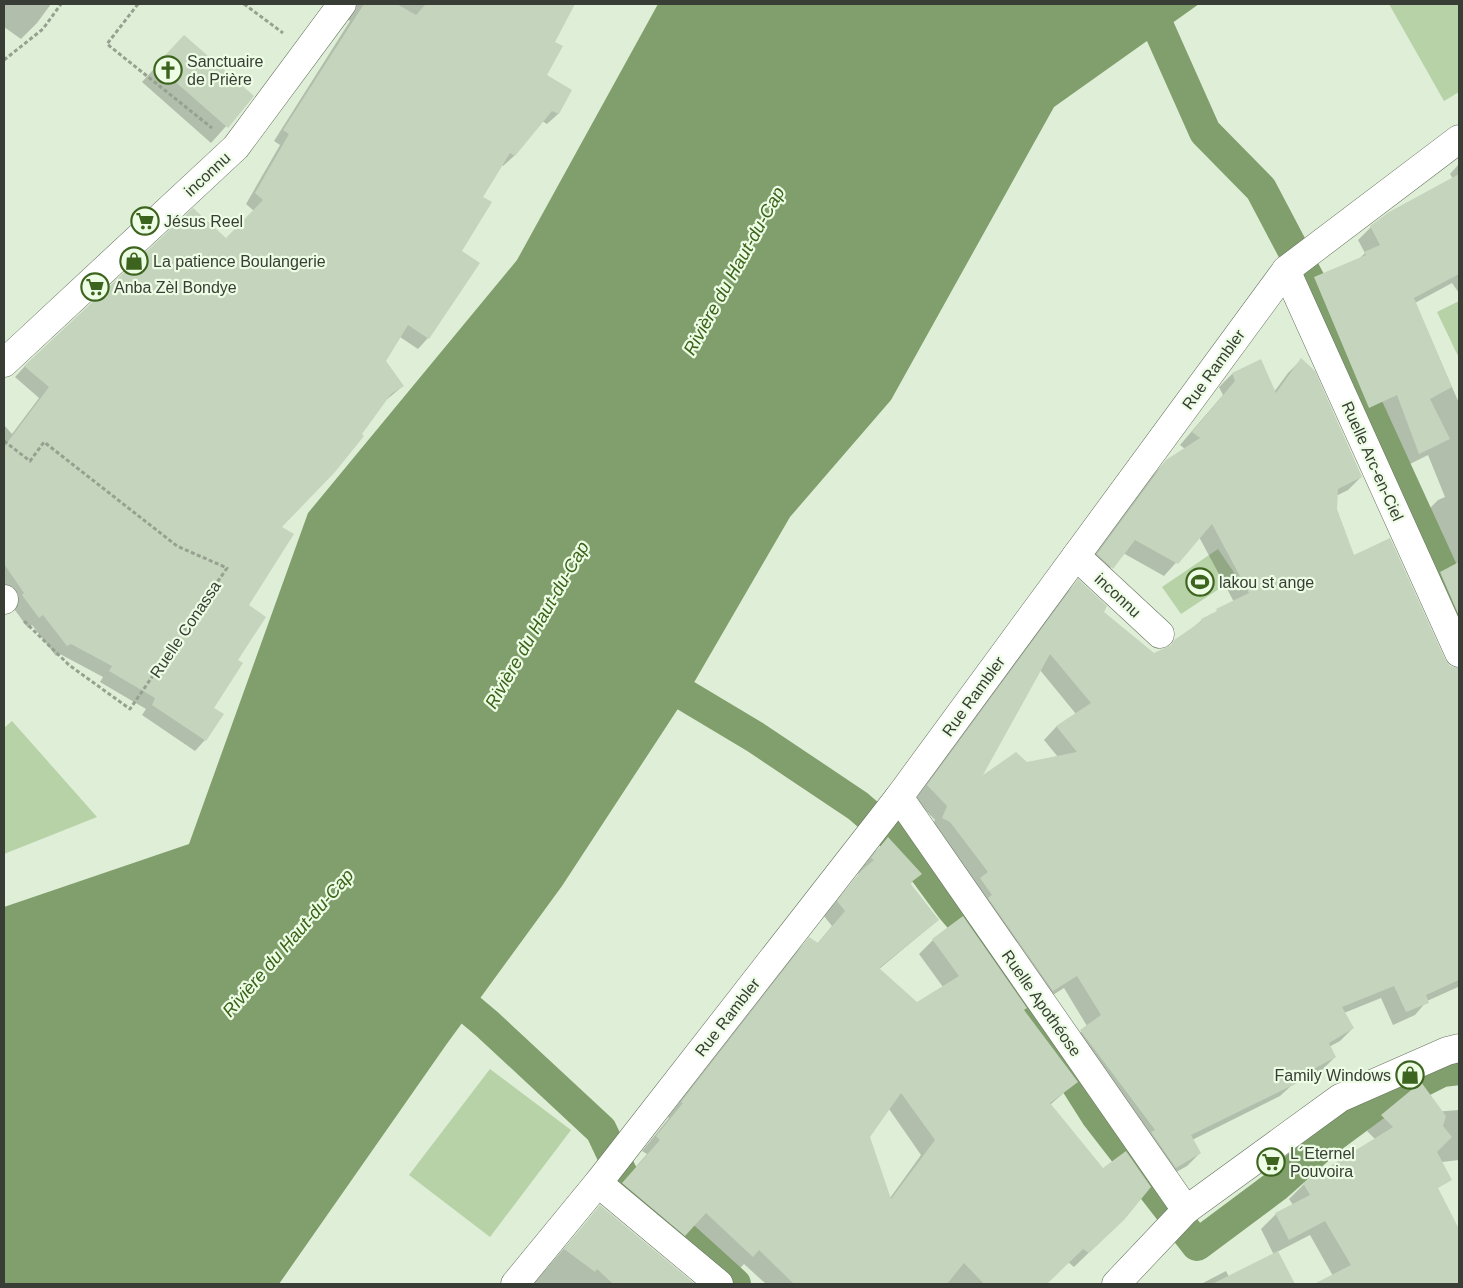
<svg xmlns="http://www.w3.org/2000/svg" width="1463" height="1288" viewBox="0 0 1463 1288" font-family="Arial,sans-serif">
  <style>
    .green { fill: #b7d2a7 }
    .water { fill: #809f6c }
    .shadow { fill: #0003; fill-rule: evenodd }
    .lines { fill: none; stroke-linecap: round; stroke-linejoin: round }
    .canal { stroke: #809f6c; stroke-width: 32 }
    .building { fill: #c5d4bd; fill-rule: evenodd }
    .street-casing { stroke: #66735e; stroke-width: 29 }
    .primary-casing { stroke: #66735e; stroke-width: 29 }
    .path { stroke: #96a190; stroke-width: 3; stroke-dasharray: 4 2.5; stroke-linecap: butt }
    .street { stroke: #fff; stroke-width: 28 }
    .primary { stroke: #fff; stroke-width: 28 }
    .labels { text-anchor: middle; stroke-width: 4.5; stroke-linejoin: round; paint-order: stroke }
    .poi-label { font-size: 16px; fill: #383e35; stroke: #edfce4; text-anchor: start }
    .street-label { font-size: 16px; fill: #383e35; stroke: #edfce4 }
    .water-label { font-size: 18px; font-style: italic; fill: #3b6219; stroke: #edfce4 }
  </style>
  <rect width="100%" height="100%" fill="#dfeed7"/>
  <g class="green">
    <polygon points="1389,4 1459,4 1459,92 1444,101"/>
    <polygon points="1459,301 1459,358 1437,312"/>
    <polygon points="1218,549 1237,577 1181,614 1162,587"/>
    <polygon points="12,721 97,817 4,854 4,728"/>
    <polygon points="490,1069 571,1130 490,1237 409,1175"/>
  </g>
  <polygon class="water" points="658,4 1199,4 1054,107 891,400 790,517 685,698 562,886 446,1045 279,1284 4,1284 4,907 189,844 308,513 517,260"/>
  <g class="shadow">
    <polygon points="4,4 51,4 37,23 21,39 4,27"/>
    <polygon points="352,4 574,4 554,42 545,75 570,91 558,114 547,124 542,121 514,156 503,166 502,165 482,198 428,338 418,349 400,337 385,361 403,386 385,401 280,527 247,606 236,660 213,708 205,740 195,751 142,715 146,709 100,682 103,677 60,654 56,656 32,625 28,628 12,606 4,589 4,425 12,434 39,398 15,377 25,366 226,239 254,211 246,204 280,145 274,141 350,21 347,19"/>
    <polygon points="184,36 253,96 211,143 142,82"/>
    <polygon points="1459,164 1459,293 1452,283 1415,303 1459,403 1459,657 1427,586 1440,573 1448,569 1425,513 1438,500 1445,497 1428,455 1406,466 1384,408 1356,420 1302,291 1315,278 1359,259 1365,253 1358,240 1371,227 1453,179 1450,174"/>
    <path d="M1301 360 1361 477 1348 490 1336 496V509L1354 557 1450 667 1459 670V992L1458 987 1427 1001 1415 1015 1393 1025 1381 998 1344 1013 1353 1028 1340 1041 1329 1047 1335 1057 1322 1070 1291 1086 1280 1096 1192 1140 1200 1153 1187 1166 1162 1180 1068 1044 1087 1026 1064 988 1040 1003 930 831 935 820 915 799 1065 594 1078 581 1103 612 1154 655 1168 648 1202 620 1234 602 1199 537 1164 576 1123 553 1099 581 1085 568 1153 475 1166 461 1185 449 1180 445 1223 395 1219 387 1232 374 1274 392 1288 373ZM1040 670 1076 714 1056 727 1044 740 1058 757 1027 764 979 779Z"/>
    <path d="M888 839 920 874 910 884 938 920 878 970 917 1003 943 987 919 954 933 940 1023 1010 1076 1082 1050 1105 1107 1235 1074 1267 1068 1262 1046 1284H766L744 1264 738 1270 692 1227 670 1249 609 1197 647 1154 642 1151 669 1118 668 1117 795 953 809 939 817 944 832 926 824 916 859 874 858 873 874 853ZM889 1109 921 1155 890 1198 869 1137Z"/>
    <polygon points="1459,1110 1459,1160 1349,1173 1440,1195 1459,1232 1459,1284 1316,1284 1333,1276 1310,1235 1277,1252 1294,1284 1201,1284 1226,1271 1229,1277 1274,1255 1261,1229 1276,1214 1293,1205 1289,1199 1304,1184 1375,1139 1367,1131 1382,1116"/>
    <polygon points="600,1207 693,1284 533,1284"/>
  </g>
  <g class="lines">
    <g class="canal">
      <polyline points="1148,4 1205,132 1261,189 1310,282 1459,608"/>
      <polyline points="648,673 755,737 858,806 909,850 951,907 1004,969 1097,1116 1197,1245 1276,1186 1329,1139 1375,1105 1442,1071 1459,1069"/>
      <polyline points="437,982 487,1024 601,1130 628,1187 735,1284"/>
    </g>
  </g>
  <g class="building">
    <polygon points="364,4 397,4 416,15 426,4 575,4 555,42 563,46 547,75 572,90 559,114 552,111 515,156 510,153 483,197 492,202 462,251 480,263 429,339 408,325 386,361 404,386 391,394 362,434 364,436 335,472 282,527 294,534 249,605 266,617 238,660 243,663 214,708 224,714 206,741 152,705 155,698 109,671 112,666 71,644 67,646 43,615 39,618 22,595 24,593 4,564 4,447 49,387 24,366 193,208 226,238 263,200 255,193 289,134 283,130"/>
    <polygon points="184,35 254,96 228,128 156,65"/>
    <polygon points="1459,174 1459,274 1414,298 1452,387 1430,399 1450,439 1419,454 1397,395 1369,408 1314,277 1366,255 1364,252 1380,245 1370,226 1389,212"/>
    <path d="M1301 358 1315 371 1362 477 1338 489 1337 509 1354 555 1390 538 1445 659 1450 666 1459 668V980L1426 995 1429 1003 1406 1012 1394 986 1342 1007 1354 1028 1329 1043 1336 1057 1293 1080 1295 1084 1191 1135 1201 1153 1176 1168 1151 1132 1155 1130 1080 1030 1101 1015 1077 976 1053 991 988 898 992 895 980 878 988 872 950 822 942 818 947 806 927 785 1078 579 1107 606 1104 612 1154 653 1171 645 1174 640 1202 621 1201 619 1217 611 1216 609 1249 593 1212 524 1178 564 1135 540 1113 569 1097 554 1166 460 1200 438 1192 432 1235 381 1232 373 1261 359 1276 393ZM1050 654 1091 703 1056 726 1077 752 1027 762 1016 752 983 775Z"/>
    <polygon points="1459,562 1459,616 1440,572"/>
    <path d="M888 837 922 874 910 883 939 920 879 968 917 1002 959 976 932 939 963 916 1027 1008 1024 1010 1078 1082 1050 1103 1103 1168 1126 1151 1151 1187 1124 1220 1089 1253 1083 1249 1047 1284H984L964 1263 947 1284H794L759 1250 753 1257 706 1213 685 1236 622 1183 660 1140 656 1136 683 1103 681 1102 809 937 818 943 845 911 837 901 862 870 874 860 871 858ZM901 1093 935 1140 891 1199 870 1137Z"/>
    <polygon points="1421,1082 1446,1116 1443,1126 1452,1137 1437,1152 1452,1180 1438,1188 1459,1229 1459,1284 1314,1284 1351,1265 1325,1221 1289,1240 1275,1213 1310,1195 1303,1183 1393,1127 1381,1115"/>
    <polygon points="600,1205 695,1284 613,1284 597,1269 595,1272 564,1249"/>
    <polygon points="1278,1251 1295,1284 1212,1284"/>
  </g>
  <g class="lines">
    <g class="street-casing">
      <g id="street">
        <polyline points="1286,270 1459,653"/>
        <polyline points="4,363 236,147 342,4"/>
        <polyline points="1076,556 1160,634"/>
        <polyline points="4,599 4,600"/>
        <polyline points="899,797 1186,1210"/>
        <polyline points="598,1183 719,1284"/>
        <polyline points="515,1284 598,1183 899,797 1286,270 1459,139"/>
      </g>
    </g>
    <g class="primary-casing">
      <polyline id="primary" points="1116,1284 1186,1210 1340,1098 1447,1051 1459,1048"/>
    </g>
    <g class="path">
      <polyline points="138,4 107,44 212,128"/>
      <polyline points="244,4 283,33"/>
      <polyline points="4,60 43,29 61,4"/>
      <polyline points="4,441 30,461 44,442 177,546 227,568 130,709 69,665 24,621"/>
    </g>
    <use href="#street" class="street"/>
    <use href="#primary" class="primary"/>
  </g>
  <defs>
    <g id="church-ring" transform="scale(1.4375)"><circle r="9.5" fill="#edfce4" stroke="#3d641e" stroke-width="1.5"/><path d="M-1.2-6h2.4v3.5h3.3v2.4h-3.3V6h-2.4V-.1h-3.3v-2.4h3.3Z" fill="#3d641e"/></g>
    <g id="supermarket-ring" transform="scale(1.4375)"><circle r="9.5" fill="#edfce4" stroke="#3d641e" stroke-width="1.5"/><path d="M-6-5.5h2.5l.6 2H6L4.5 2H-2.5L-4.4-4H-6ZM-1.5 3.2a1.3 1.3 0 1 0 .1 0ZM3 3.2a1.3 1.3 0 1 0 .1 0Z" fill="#3d641e"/></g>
    <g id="shop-ring" transform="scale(1.4375)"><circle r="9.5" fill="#edfce4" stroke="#3d641e" stroke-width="1.5"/><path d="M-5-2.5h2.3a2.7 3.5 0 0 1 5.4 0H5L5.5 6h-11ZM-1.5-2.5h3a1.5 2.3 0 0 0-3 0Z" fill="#3d641e"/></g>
    <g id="stadium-ring" transform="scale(1.4375)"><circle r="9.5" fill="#edfce4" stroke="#3d641e" stroke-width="1.5"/><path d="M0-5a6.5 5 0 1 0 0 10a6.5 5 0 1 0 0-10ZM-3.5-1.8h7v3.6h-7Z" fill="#3d641e"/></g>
  </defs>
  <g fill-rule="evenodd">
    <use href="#church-ring" x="168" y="70"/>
    <use href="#supermarket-ring" x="145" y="221"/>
    <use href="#shop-ring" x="134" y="261"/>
    <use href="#supermarket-ring" x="95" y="287"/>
    <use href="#stadium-ring" x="1200" y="582"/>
    <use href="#shop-ring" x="1410" y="1075"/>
    <use href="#supermarket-ring" x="1271" y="1162"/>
  </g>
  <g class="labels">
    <g class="poi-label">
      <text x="187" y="67">Sanctuaire<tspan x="187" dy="18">de Prière</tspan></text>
      <text x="164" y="227">Jésus Reel</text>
      <text x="153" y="267">La patience Boulangerie</text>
      <text x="114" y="293">Anba Zèl Bondye</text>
      <text x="1219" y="588">lakou st ange</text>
      <text x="1391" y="1081" text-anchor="end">Family Windows</text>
      <text x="1290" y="1159">L´Eternel<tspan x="1290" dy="18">Pouvoira</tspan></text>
    </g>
    <g class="street-label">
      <text transform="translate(207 174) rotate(-43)" y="6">inconnu</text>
      <text transform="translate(1213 369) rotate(-54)" y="6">Rue Rambler</text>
      <text transform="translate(1373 461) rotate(66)" y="6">Ruelle Arc-en-Ciel</text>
      <text transform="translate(1118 595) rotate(43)" y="6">inconnu</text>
      <text transform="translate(185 629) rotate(-56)" y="6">Ruelle Conassa</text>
      <text transform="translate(973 696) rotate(-54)" y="6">Rue Rambler</text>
      <text transform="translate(1042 1003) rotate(55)" y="6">Ruelle Apothéose</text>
      <text transform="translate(727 1017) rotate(-52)" y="6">Rue Rambler</text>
    </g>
    <g class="water-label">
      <text transform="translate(734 271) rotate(-61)" y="6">Rivière du Haut-du-Cap</text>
      <text transform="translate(537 625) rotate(-60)" y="6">Rivière du Haut-du-Cap</text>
      <text transform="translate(288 943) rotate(-49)" y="6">Rivière du Haut-du-Cap</text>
    </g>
  </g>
  <rect width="1463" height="1288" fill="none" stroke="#383e35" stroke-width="10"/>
</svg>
